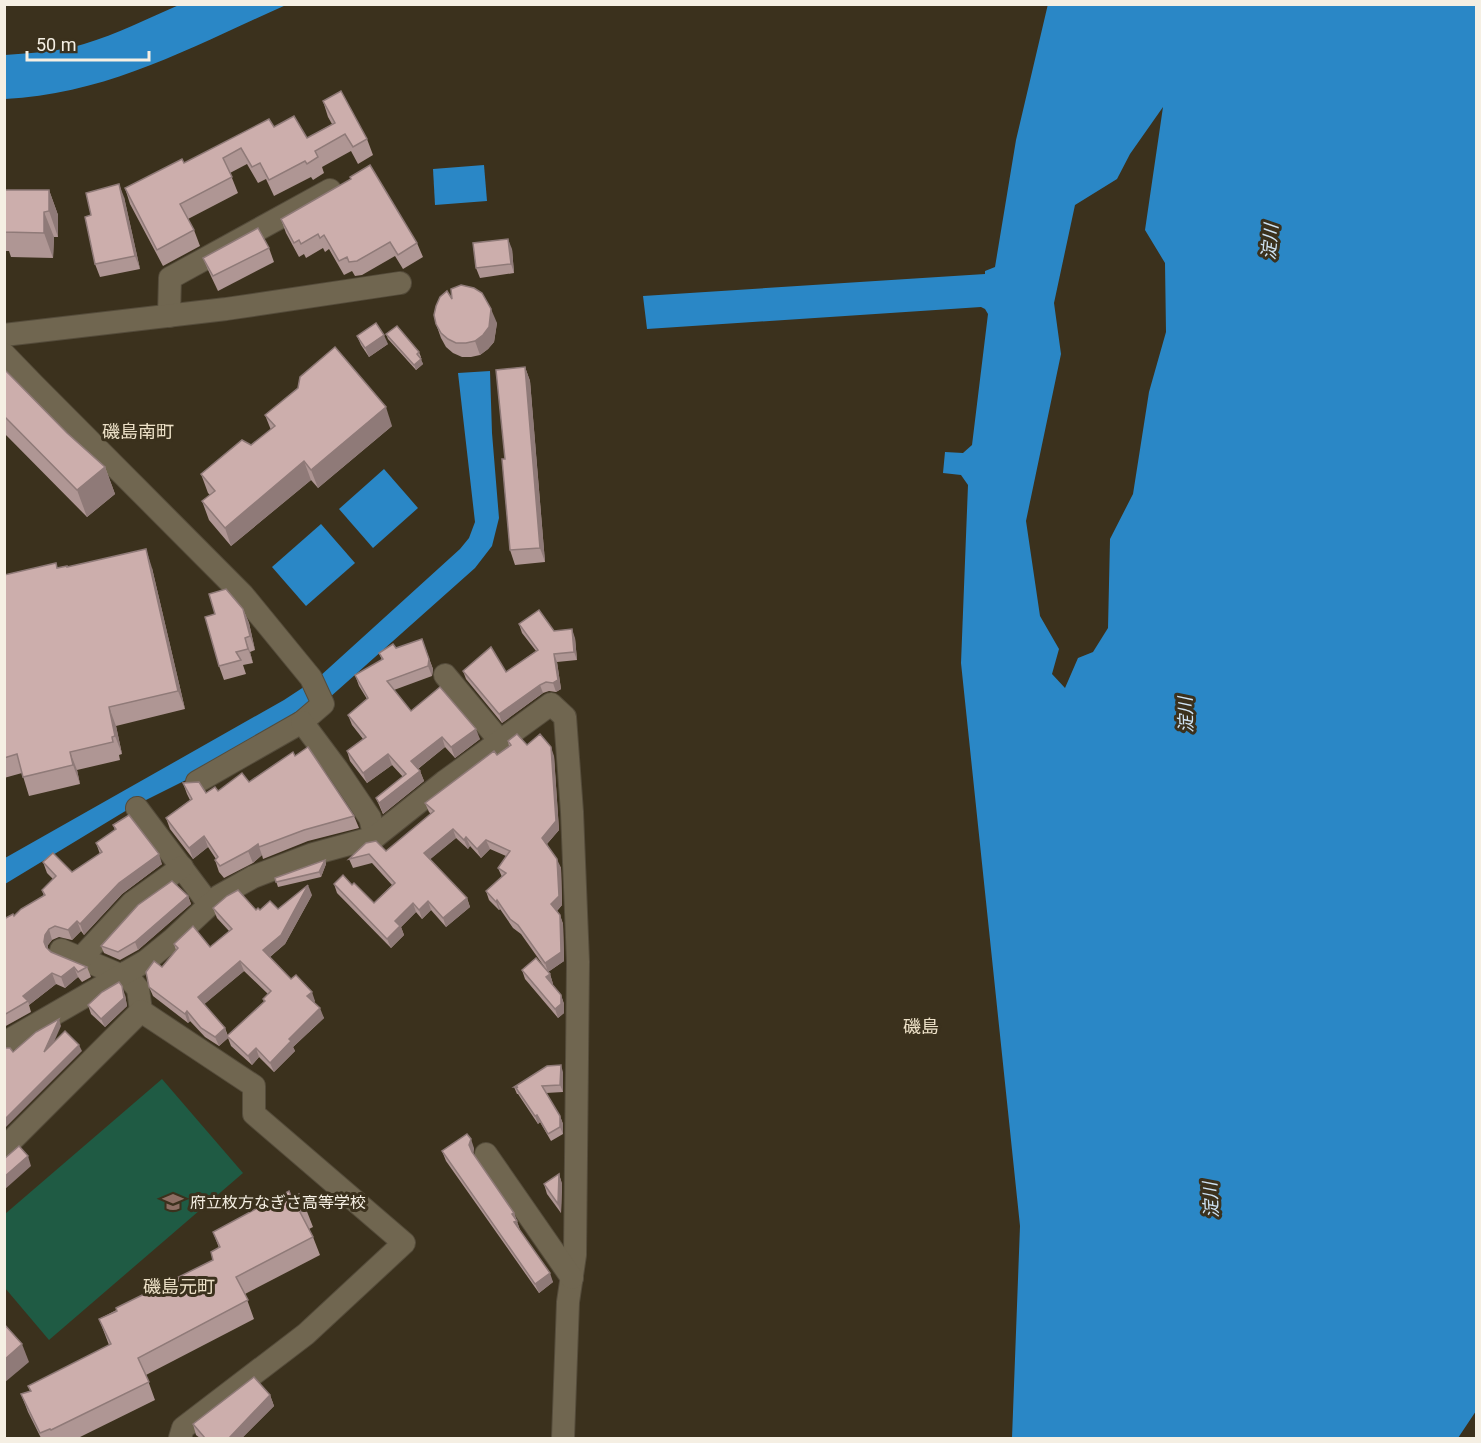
<svg xmlns="http://www.w3.org/2000/svg" width="1481" height="1443" viewBox="0 0 1481 1443" font-family="Roboto,'Noto Sans JP',sans-serif">
  <style>
    .green { fill: #1f5b44 }
    .water { fill: #2a87c6; fill-rule: evenodd }
    .lines { fill: none; stroke-linecap: round; stroke-linejoin: round }
    .minor-casing { stroke: #554c3b; stroke-width: 24 }
    .minor { stroke: #706650; stroke-width: 22 }
    .wall { fill: #af9694; fill-rule: evenodd }
    .shaded-wall { fill: #8f7a78 }
    .building { fill: #ccaeac; stroke: #8f7a78; stroke-width: 1.5 }
    .labels { text-anchor: middle; stroke-width: 6; stroke-linejoin: round; paint-order: stroke }
    .poi-label { font-size: 16px; fill: #f5efe3; stroke: #3b311d; text-anchor: start }
    .water-label { font-size: 18px; font-style: italic; fill: #d0e4f5; stroke: #3b311d }
    .neighbourhood-label { font-size: 18px; fill: #ece0c7; stroke: #3b311d }
  </style>
  <rect width="100%" height="100%" fill="#3b311d"/>
  <polygon class="green" points="162,1079 243,1173 49,1340 5,1288 5,1214"/>
  <g class="water">
    <path d="M1048 4 1476 5V1411L1458 1438H1012L1020 1226 961 663 968 485 961 475 943 473 945 452 963 453 972 445 988 314 985 309 981 307 647 329 643 296 985 274V271L995 267 1016 140ZM1163 107 1145 230 1165 263 1166 332 1149 392 1133 494 1110 539 1108 628 1093 652 1078 658 1065 688 1052 674 1059 649 1040 616 1026 521 1061 354 1054 303 1075 205 1117 179 1130 154Z"/>
    <path d="M179 5H286C193 46 109 94 5 99V55C31 53 58 52 84 44 117 34 147 19 179 5Z"/>
    <polygon points="484,165 487,201 435,205 433,169"/>
    <polygon points="490,371 492,433 499,518 492,546 475,568 329,698 190,778 132,807 5,884 5,858 284,700 319,677 460,549 469,538 475,522 458,373"/>
    <polygon points="384,469 418,508 373,548 339,509"/>
    <polygon points="321,524 355,563 306,606 272,567"/>
  </g>
  <g class="lines">
    <g class="minor-casing">
      <g id="minor">
        <polyline points="169,316 170,278 330,190"/>
        <polyline points="4,335 226,309 400,283"/>
        <polyline points="4,354 33,384 243,595 311,678 323,704 302,722 197,782"/>
        <polyline points="445,675 500,741"/>
        <polyline points="302,722 337,769 370,818 375,837"/>
        <polyline points="137,808 209,904"/>
        <polyline points="61,950 120,975"/>
        <polyline points="81,958 132,903 182,867"/>
        <polyline points="125,973 138,989 141,1011"/>
        <polyline points="4,1043 146,961 173,939 219,896 253,877 313,854 375,837 444,782 551,704 565,717 572,812 578,962 575,1255 568,1302 563,1438"/>
        <polyline points="4,1148 141,1011 254,1086 254,1114 404,1243 306,1334 183,1428 180,1438"/>
        <polyline points="486,1154 572,1278"/>
      </g>
    </g>
    <use href="#minor" class="minor"/>
  </g>
  <g class="wall">
    <polygon points="323,101 367,139 373,155 358,164 351,151 322,167 324,173 313,180 311,177 274,196 266,179 258,183 247,164 230,173 238,193 188,219 194,230 200,246 163,266 130,204 125,188 184,163 274,127 307,138 332,124 328,117"/>
    <polygon points="4,190 49,190 58,215 58,237 54,237 53,258 11,257 9,251 4,251"/>
    <polygon points="124,197 140,269 100,277 95,264 91,215"/>
    <polygon points="281,219 417,243 423,257 403,269 395,256 362,275 355,276 352,271 344,275 329,249 325,252 323,248 306,258 304,254 299,257 286,233"/>
    <polygon points="269,248 274,262 218,291 209,272 203,258"/>
    <polygon points="512,249 514,273 480,278 476,268"/>
    <polygon points="452,299 497,323 494,342 488,349 480,355 471,357 462,357 453,353 446,347 441,338 436,324"/>
    <polygon points="386,334 419,352 421,357 420,358 423,364 416,370 388,339"/>
    <polygon points="357,336 388,344 369,357 361,345"/>
    <polygon points="525,367 530,381 545,562 515,565 510,550 505,459"/>
    <polygon points="4,369 67,433 105,467 115,494 87,517 4,433"/>
    <polygon points="265,415 392,426 318,488 311,480 231,546 209,520 202,501 210,495 208,493 201,474 251,445 271,430"/>
    <polygon points="68,567 152,568 185,709 116,726 122,754 119,755 120,760 77,770 80,784 29,796 22,773 4,778 4,575"/>
    <polygon points="243,609 249,623 255,650 250,652 253,663 243,665 246,674 224,680 219,666"/>
    <polygon points="519,624 554,631 575,638 577,660 557,662 561,689 556,692 549,691 543,693 502,723 466,679 463,671 506,672 536,651 522,633"/>
    <polygon points="422,639 433,669 432,676 394,690 411,711 480,739 455,758 445,747 418,769 420,771 424,781 383,814 376,798 403,777 392,765 367,783 350,761 347,751 363,739 352,725 348,715 367,699 359,686 355,675 382,660 379,653 396,648"/>
    <polygon points="508,741 527,745 554,756 559,830 547,844 561,868 562,905 557,911 560,915 563,924 564,961 548,972 521,934 513,928 500,909 499,910 489,900 486,891 502,877 498,868 506,856 490,849 481,858 470,846 468,849 456,838 430,859 467,898 470,907 446,927 431,910 422,919 416,912 401,927 404,935 391,948 337,893 334,884 352,885 374,903 392,885 372,863 353,868 349,859 366,843 386,851 431,814 429,812 425,803 497,755 509,746"/>
    <polygon points="295,756 354,816 359,828 308,841 263,859 262,855 253,863 224,878 219,872 215,860 216,859 208,847 193,859 170,829 166,818 190,800 187,794 183,783 206,793 218,791 249,782"/>
    <polygon points="113,825 162,864 122,894 84,935 81,931 72,940 59,937 52,940 48,945 48,949 51,952 87,967 91,977 82,982 78,977 65,988 56,984 29,1005 31,1012 4,1027 4,919 14,916 44,896 42,890 53,879 47,873 43,862 72,872 100,854 96,843 115,830"/>
    <polygon points="325,860 326,864 321,877 278,887 275,878"/>
    <path d="M312 895 285 944 270 957 291 979 315 1001 314 1002 324 1018 293 1047 295 1051 274 1072 259 1057 252 1065 231 1046 228 1038 219 1046 205 1037 190 1021 188 1023 153 996 149 987 162 967 176 950 174 944 210 947 229 931 217 918 213 908 260 910 278 909ZM244 971 268 994 263 999 264 1002 228 1036 225 1028 204 1004Z"/>
    <polygon points="188,896 191,904 138,950 120,960 104,953 101,946"/>
    <polygon points="522,970 550,974 553,984 552,984 561,995 564,1004 564,1013 558,1018 525,979"/>
    <polygon points="125,995 127,1006 105,1027 91,1014 88,1005"/>
    <polygon points="563,1072 563,1092 546,1093 560,1116 563,1124 563,1134 551,1141 540,1122 538,1124 518,1094 517,1094 514,1087"/>
    <polygon points="474,1148 473,1154 514,1213 520,1230 553,1282 539,1293 446,1161 442,1151"/>
    <polygon points="559,1174 562,1184 561,1213 547,1194 544,1184"/>
    <polygon points="292,1198 306,1209 313,1227 309,1229 313,1237 320,1255 245,1294 254,1319 146,1375 155,1400 78,1438 41,1438 28,1412 21,1394 30,1391 28,1386 109,1345 99,1319 213,1260 219,1248 213,1232"/>
    <polygon points="270,1395 274,1406 242,1438 200,1438 196,1435 193,1424"/>
  </g>
  <g class="shaded-wall">
    <polygon points="119,184 124,197 140,269 135,256"/>
    <polygon points="49,190 58,215 58,237 49,211"/>
    <polygon points="44,212 54,237 53,258 44,233"/>
    <polygon points="508,239 512,249 514,273 511,264"/>
    <polygon points="491,309 497,323 494,342 488,349 480,355 475,341"/>
    <polygon points="384,335 388,344 369,357 365,348"/>
    <polygon points="421,359 423,364 416,370 414,365"/>
    <polygon points="525,367 530,381 545,562 540,548"/>
    <polygon points="386,407 392,426 318,488 311,470"/>
    <polygon points="304,461 311,480 231,546 225,528"/>
    <polygon points="105,467 115,494 87,517 77,490"/>
    <polygon points="146,549 152,568 185,709 178,691"/>
    <polygon points="243,609 249,623 255,650 250,636"/>
    <polygon points="572,629 575,638 577,660 574,652"/>
    <polygon points="245,638 250,652 253,663 248,649"/>
    <polygon points="554,654 557,662 561,689 556,692 553,683"/>
    <polygon points="429,659 433,669 432,676 428,666"/>
    <polygon points="540,685 543,693 502,723 499,714"/>
    <polygon points="109,707 116,726 122,754 115,736"/>
    <polygon points="476,729 480,739 455,758 451,747"/>
    <polygon points="442,737 445,747 415,771 411,761"/>
    <polygon points="551,747 554,756 559,830 545,846 542,838"/>
    <polygon points="70,752 77,770 80,784 73,765"/>
    <polygon points="388,754 392,765 367,783 363,773"/>
    <polygon points="420,771 424,781 383,814 379,803"/>
    <polygon points="453,829 456,838 427,862 424,853"/>
    <polygon points="204,836 208,847 193,859 189,848"/>
    <polygon points="466,837 470,846 468,849 464,840"/>
    <polygon points="486,840 490,849 481,858 477,849"/>
    <polygon points="258,844 262,855 253,863 248,851"/>
    <polygon points="159,854 162,864 122,894 84,935 80,924 119,883"/>
    <polygon points="557,859 561,868 562,905 555,913 551,904"/>
    <polygon points="325,860 326,864 321,877 319,872"/>
    <polygon points="308,885 312,895 285,944 267,959 263,950"/>
    <polygon points="188,896 191,904 138,950 135,942"/>
    <polygon points="467,898 470,907 446,927 443,918"/>
    <polygon points="497,900 500,909 499,910 496,902"/>
    <polygon points="428,901 431,910 422,919 419,910"/>
    <polygon points="413,903 416,912 401,927 404,935 391,948 387,939 395,921"/>
    <polygon points="560,915 563,924 564,961 548,972 545,963"/>
    <polygon points="77,921 81,931 72,940 68,930"/>
    <polygon points="49,929 52,940 48,945 48,952 44,942 45,935"/>
    <polygon points="240,961 244,971 201,1007 198,997"/>
    <polygon points="74,967 78,977 65,988 61,977"/>
    <polygon points="52,973 56,984 29,1005 28,1001 23,996"/>
    <polygon points="550,974 553,984 550,987 546,977"/>
    <polygon points="122,986 125,995 127,1006 105,1027 101,1019"/>
    <polygon points="312,992 315,1001 311,1005 307,996"/>
    <polygon points="561,995 564,1004 564,1013 558,1018 555,1009"/>
    <polygon points="320,1008 324,1018 293,1047 295,1051 274,1072 270,1063 289,1039"/>
    <polygon points="187,1011 190,1021 188,1023 185,1014"/>
    <polygon points="59,1019 61,1026 47,1058 44,1052"/>
    <polygon points="225,1028 228,1038 219,1046 215,1037"/>
    <polygon points="79,1045 82,1051 4,1129 4,1120"/>
    <polygon points="256,1048 259,1057 252,1065 248,1056"/>
    <polygon points="561,1065 563,1072 563,1092 560,1085"/>
    <polygon points="537,1115 540,1122 538,1124 535,1116"/>
    <polygon points="560,1116 563,1124 563,1134 560,1127"/>
    <polygon points="471,1139 474,1148 473,1155 469,1145"/>
    <polygon points="28,1156 31,1166 4,1190 4,1177"/>
    <polygon points="559,1174 562,1184 561,1213 558,1204"/>
    <polygon points="514,1213 520,1230 518,1231 512,1214"/>
    <polygon points="550,1273 553,1282 539,1293 535,1284"/>
    <polygon points="22,1344 29,1362 4,1383 4,1360"/>
    <polygon points="270,1395 274,1406 242,1438 229,1438"/>
  </g>
  <g class="building">
    <polygon points="341,91 367,139 353,147 345,134 315,151 318,157 307,164 305,161 269,180 260,163 252,167 241,148 223,158 232,177 180,204 194,230 157,250 125,188 182,159 184,163 269,119 274,127 294,116 307,138 335,123 323,101"/>
    <polygon points="370,165 417,243 398,255 390,242 357,261 349,262 347,257 339,261 324,235 320,238 318,234 301,244 299,240 294,243 281,219 351,179 350,177"/>
    <polygon points="119,184 135,256 95,264 85,217 91,215 86,193"/>
    <polygon points="4,190 49,190 49,211 44,212 44,233 4,232"/>
    <polygon points="258,228 269,248 213,276 203,258"/>
    <polygon points="508,239 511,264 476,268 473,243"/>
    <polygon points="461,285 474,288 482,293 491,309 489,327 483,335 475,341 466,343 456,343 448,339 441,333 436,324 434,315 436,306 440,297 447,291 452,299 451,289"/>
    <polygon points="376,323 384,335 365,348 357,336"/>
    <polygon points="397,326 419,352 417,354 421,359 414,365 386,334"/>
    <polygon points="335,347 386,407 311,470 304,461 225,528 202,501 215,491 201,474 242,440 251,445 275,426 265,415 298,388 300,377"/>
    <polygon points="525,367 540,548 510,550 502,459 505,459 496,370"/>
    <polygon points="4,369 67,433 105,467 77,490 4,416"/>
    <polygon points="146,549 178,691 109,707 115,736 112,737 113,742 70,752 73,765 23,777 17,754 4,758 4,575 56,563 57,568 67,566 67,567"/>
    <polygon points="226,589 243,609 250,636 245,638 248,649 236,652 241,660 219,666 205,617 215,614 209,594"/>
    <polygon points="539,610 554,631 572,629 574,652 554,654 558,680 553,683 546,682 540,685 499,714 463,671 491,647 506,672 538,650 519,624"/>
    <polygon points="422,639 429,659 428,666 387,681 411,711 440,687 476,729 451,747 442,737 411,761 420,771 379,803 376,798 406,774 388,754 363,773 347,751 366,737 348,715 368,698 355,675 383,659 379,653 393,644 396,648"/>
    <polygon points="517,734 527,745 540,734 551,747 556,821 542,838 557,859 559,896 551,904 560,915 561,952 545,963 518,925 510,919 497,900 496,902 486,891 506,873 498,868 510,851 486,840 477,849 466,837 464,840 453,829 424,853 467,898 443,918 428,901 419,910 413,903 395,921 400,926 387,939 334,884 343,875 352,885 354,883 374,903 395,883 369,854 349,859 366,843 376,841 386,851 434,811 425,803 494,751 497,755 511,745 508,741"/>
    <polygon points="308,747 354,816 304,830 259,847 258,844 248,851 220,866 215,860 218,857 204,836 189,848 166,818 192,799 183,783 199,782 206,793 215,787 218,791 242,773 249,782 293,752 295,756"/>
    <polygon points="129,815 159,854 119,883 80,924 77,921 68,930 55,926 49,929 45,935 44,942 46,947 51,952 87,967 78,972 74,967 61,977 52,973 23,996 28,1001 4,1015 4,919 13,914 14,916 21,909 45,895 42,890 56,876 43,862 53,853 72,872 102,852 96,843 116,829 113,825"/>
    <polygon points="325,860 319,872 276,882 275,878"/>
    <polygon points="172,881 188,896 135,942 118,952 101,946 138,905"/>
    <polygon points="308,885 281,935 263,950 291,979 296,975 312,992 307,996 320,1008 289,1039 291,1041 270,1063 256,1048 248,1056 227,1036 265,1001 263,999 271,991 240,961 198,997 225,1028 215,1037 201,1028 187,1011 185,1014 149,987 146,972 154,961 162,967 178,948 174,944 193,926 210,947 232,929 213,908 227,896 238,890 256,910 258,908 260,910 270,901 278,909"/>
    <polygon points="536,958 550,974 546,977 561,995 561,1004 555,1009 522,970"/>
    <polygon points="119,982 122,986 124,998 101,1019 88,1005 102,992"/>
    <polygon points="59,1019 44,1052 65,1031 79,1045 4,1120 4,1048 10,1048 13,1052 36,1032"/>
    <polygon points="561,1065 560,1085 542,1086 560,1116 560,1127 548,1134 537,1115 535,1116 516,1088 518,1087 514,1087 547,1066"/>
    <polygon points="467,1134 471,1139 469,1145 472,1152 514,1213 512,1214 517,1221 514,1222 550,1273 535,1284 442,1151"/>
    <polygon points="19,1146 28,1156 4,1177 4,1159"/>
    <polygon points="559,1174 558,1203 558,1204 544,1184"/>
    <polygon points="289,1191 292,1198 299,1194 306,1209 300,1212 313,1237 236,1277 248,1300 138,1358 149,1382 51,1430 50,1429 40,1433 21,1394 31,1391 28,1386 111,1344 99,1319 117,1311 116,1308 213,1260 211,1252 220,1247 213,1232"/>
    <polygon points="4,1324 22,1344 4,1360"/>
    <polygon points="254,1377 270,1395 229,1438 205,1438 193,1424"/>
  </g>
  <defs>
    <g id="school-bare" transform="scale(1.62)"><path d="M0-5L7-2L0 1L-7-2ZM-4 1L0 2.5L4 1V4Q0 6-4 4Z" fill="#8d6e63" stroke="#3b311d" stroke-width="2.5" paint-order="stroke"/></g>
  </defs>
  <g fill-rule="evenodd">
    <use href="#school-bare" x="173" y="1202"/>
  </g>
  <g class="labels">
    <g class="poi-label">
      <text x="190" y="1208">府立枚方なぎさ高等学校</text>
    </g>
    <g class="water-label">
      <text transform="translate(1270 242) rotate(-85)" y="6">淀川</text>
      <text transform="translate(1186 715) rotate(-92)" y="6">淀川</text>
      <text transform="translate(1211 1200) rotate(-93)" y="6">淀川</text>
    </g>
    <g class="neighbourhood-label">
      <text x="138" y="438">磯島南町</text>
      <text x="921" y="1033">磯島</text>
      <text x="179" y="1293">磯島元町</text>
    </g>
  </g>
  <rect width="1481" height="1443" fill="none" stroke="#f5efe3" stroke-width="12"/>
  <path d="M27 51v9h122v-9" fill="none" stroke="#f5efe3" stroke-width="3"/>
  <text x="36" y="51" font-size="18" fill="#f5efe3" stroke="#3b311d" stroke-width="4.5" paint-order="stroke">50 m</text>
</svg>
